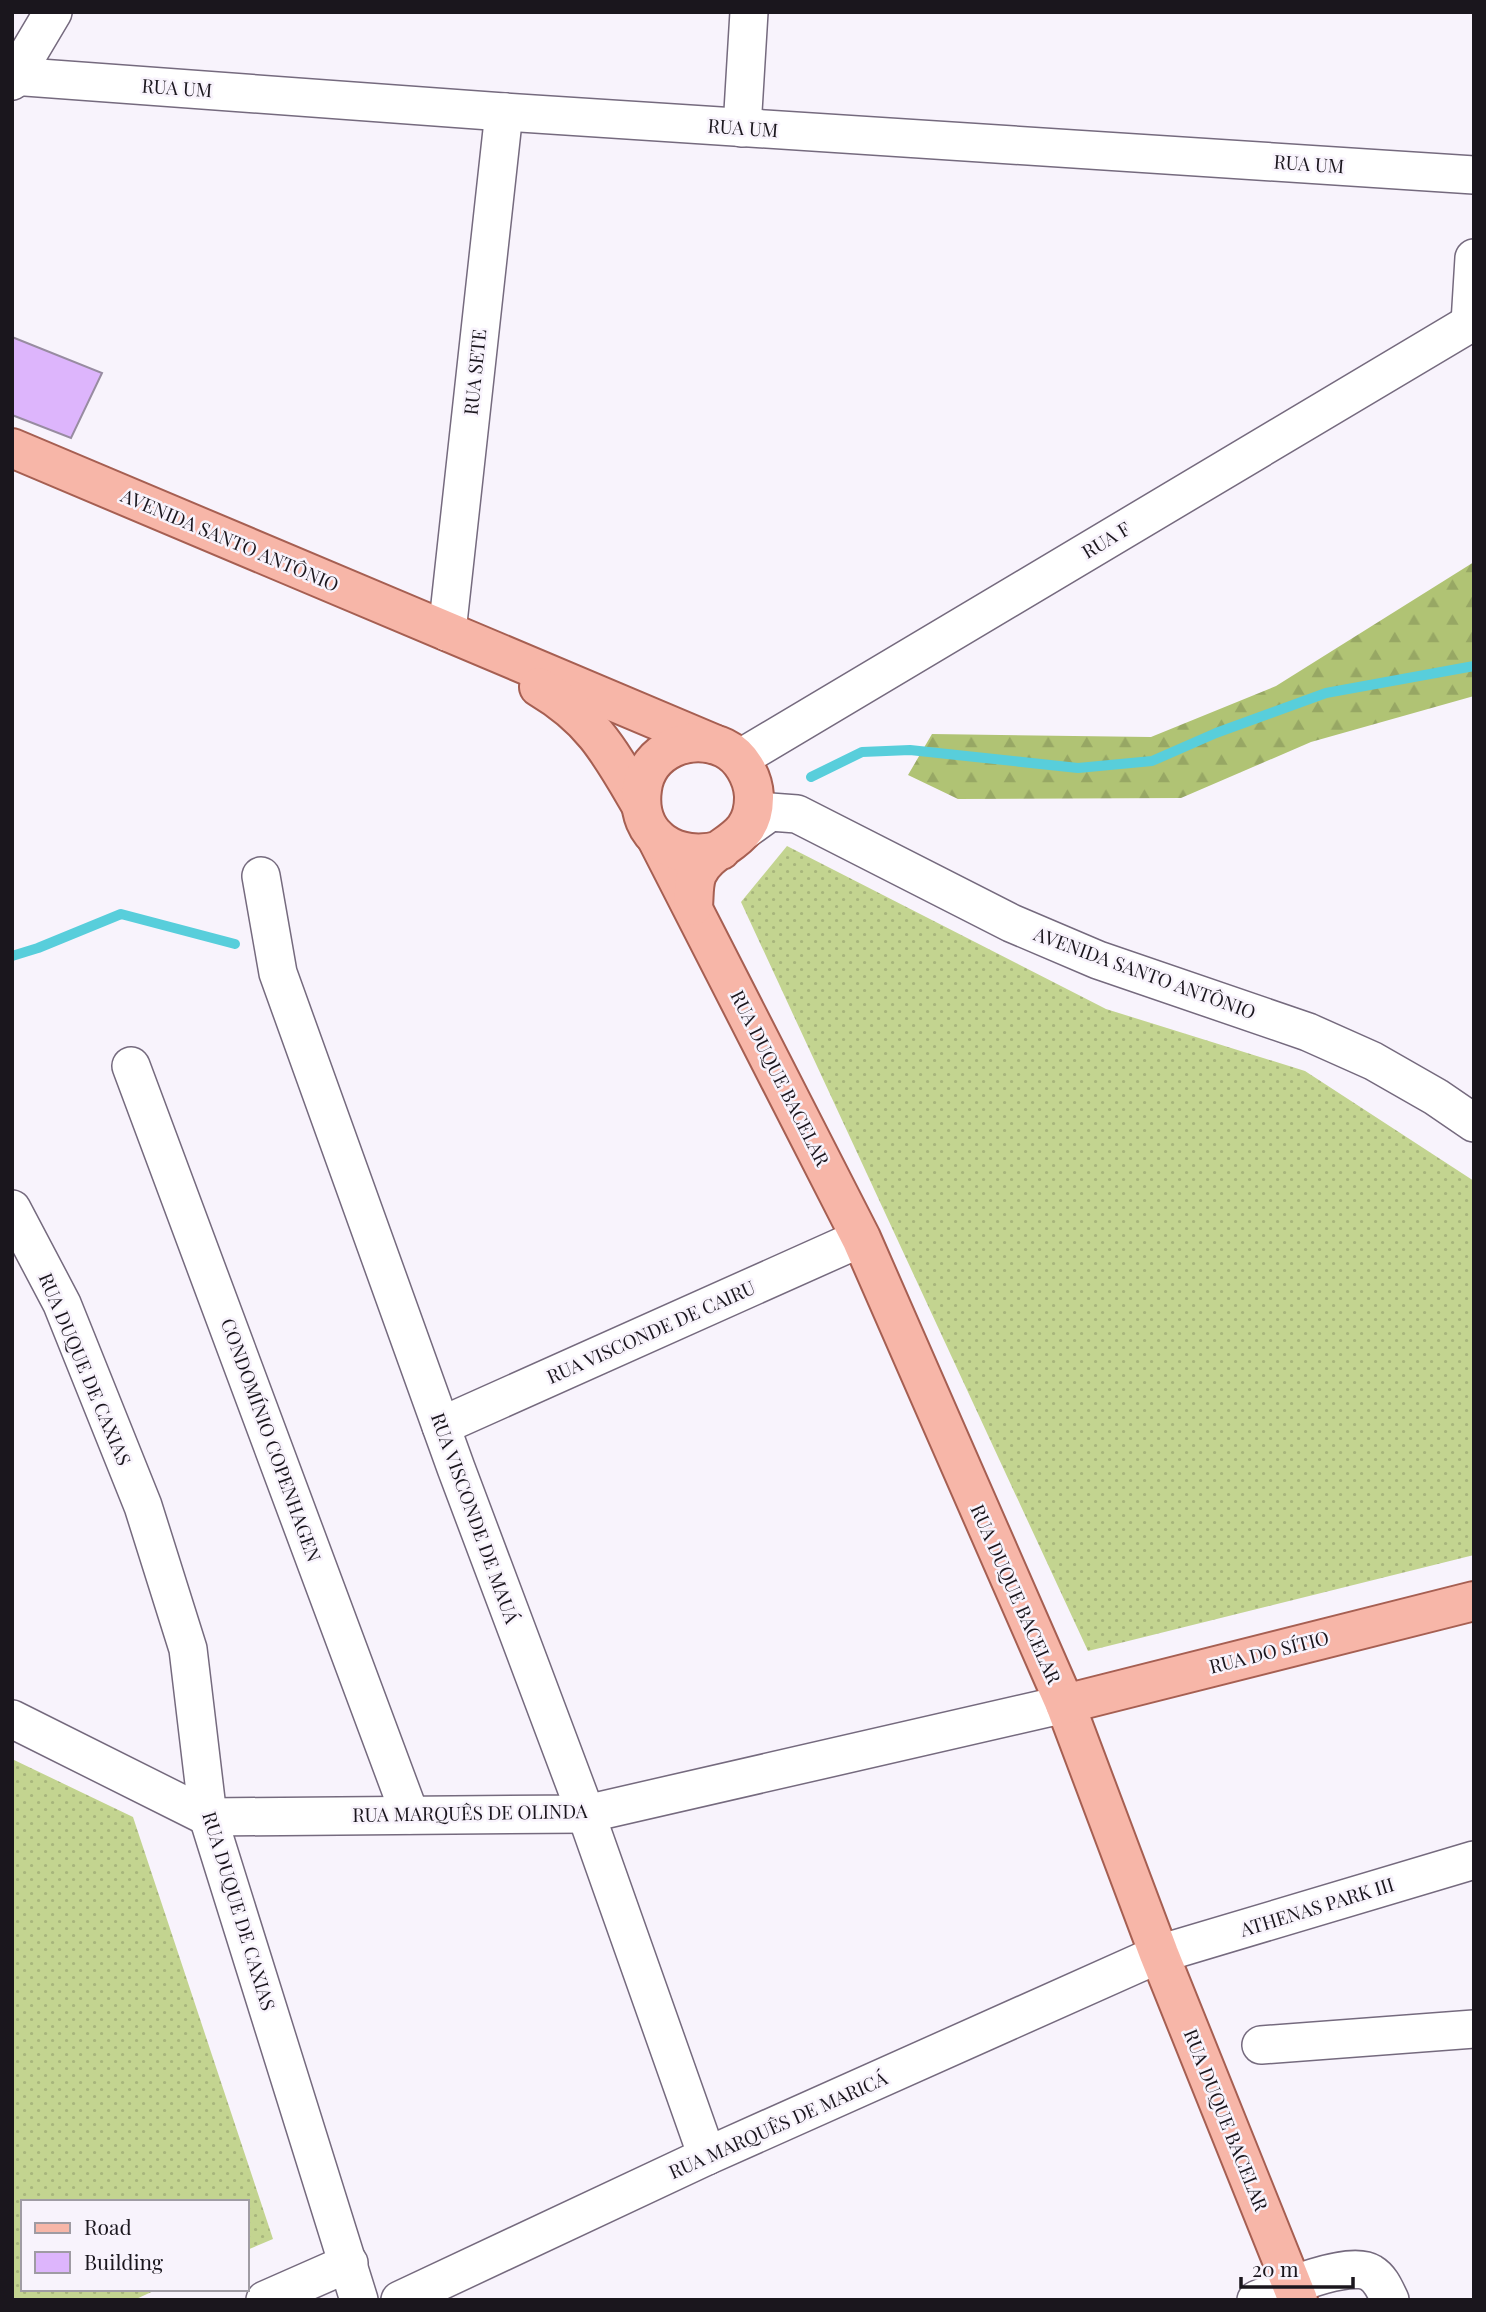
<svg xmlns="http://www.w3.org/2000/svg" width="1486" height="2312" viewBox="0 0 1486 2312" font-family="'Playfair Display',serif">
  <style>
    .grass { fill: url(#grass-dots) }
    .forest { fill: url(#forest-firs) }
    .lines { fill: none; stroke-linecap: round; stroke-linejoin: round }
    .stream { stroke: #58cedb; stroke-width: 10 }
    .building { fill: #ddb5fc; stroke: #988ca1; stroke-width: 2 }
    .minor-casing { stroke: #756a7e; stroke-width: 40 }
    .major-casing { stroke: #a65f52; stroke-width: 42 }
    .minor { stroke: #fff; stroke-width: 37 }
    .major { stroke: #f7b6a8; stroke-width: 38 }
    .labels { text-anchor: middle; stroke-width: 5; stroke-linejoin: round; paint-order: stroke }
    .street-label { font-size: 19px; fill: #1a161d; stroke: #f8f3fc }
  </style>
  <defs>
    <pattern id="grass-dots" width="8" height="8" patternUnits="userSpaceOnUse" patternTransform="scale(1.75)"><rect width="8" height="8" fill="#c3d490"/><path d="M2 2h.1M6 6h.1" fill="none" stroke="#a7b57c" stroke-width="1.8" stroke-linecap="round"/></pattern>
    <pattern id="forest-firs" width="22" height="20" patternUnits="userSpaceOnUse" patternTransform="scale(1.75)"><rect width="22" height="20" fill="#b0c374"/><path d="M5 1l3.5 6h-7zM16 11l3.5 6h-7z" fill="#97a764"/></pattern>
  </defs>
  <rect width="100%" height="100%" fill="#f8f3fc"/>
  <g class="grass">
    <polygon points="787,846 1106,1009 1305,1071 1474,1181 1474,1555 1088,1651 741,902"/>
    <polygon points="12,1759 133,1817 273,2239 247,2250 247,2202 23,2202 23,2289 158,2289 134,2300 12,2300"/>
  </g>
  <polygon class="forest" points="1474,562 1474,696 1311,742 1181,798 958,799 908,775 932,734 1151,737 1276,686"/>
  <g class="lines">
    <g class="stream">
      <polyline points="811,777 862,752 910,750 1078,768 1152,761 1216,733 1326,693 1474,666"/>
      <polyline points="12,956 38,948 121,914 235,944"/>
    </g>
  </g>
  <polygon class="building" points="12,337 102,373 71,438 12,415"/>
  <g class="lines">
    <g class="minor-casing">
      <g id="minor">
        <polyline points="12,76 504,112 1474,175"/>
        <polyline points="12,81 53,12"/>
        <polyline points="742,128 749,12"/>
        <polyline points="1470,323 1474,258"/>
        <polyline points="447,632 504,112"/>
        <polyline points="739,759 1474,321"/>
        <polyline points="745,830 770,812 797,814 1011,923 1098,960 1308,1032 1373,1061 1436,1097 1474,1123"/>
        <polyline points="261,876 278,973 456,1468 586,1814 707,2156"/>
        <polyline points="131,1066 410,1815"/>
        <polyline points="12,1209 62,1304 143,1506 188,1649 208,1817 359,2300"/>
        <polyline points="441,1426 861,1238"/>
        <polyline points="12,1719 208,1817 586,1814 1065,1704"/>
        <polyline points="1261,2045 1474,2029"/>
        <polyline points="265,2300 349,2263"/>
        <polyline points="400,2300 707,2156 1159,1954 1474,1860"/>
        <path d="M1256 2300C1279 2290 1350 2259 1371 2273 1381 2279 1385 2290 1390 2300"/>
      </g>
    </g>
    <g class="major-casing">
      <g id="major">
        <polyline points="12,448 714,744"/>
        <path d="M539 687C593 719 610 752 641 805"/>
        <polyline points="656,837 861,1238 1065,1704 1159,1954 1298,2300"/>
        <path d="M693 906C694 896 693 884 697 874 712 842 755 845 754 796 753 777 741 756 724 748 691 732 647 750 642 789 635 838 678 863 721 850"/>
        <polyline points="1065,1704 1474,1601"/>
      </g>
    </g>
    <use href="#minor" class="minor"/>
    <use href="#major" class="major"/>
  </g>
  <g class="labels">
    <g class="street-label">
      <text transform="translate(177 88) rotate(4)" y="7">RUA UM</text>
      <text transform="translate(743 128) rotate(4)" y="7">RUA UM</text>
      <text transform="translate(1309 164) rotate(4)" y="7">RUA UM</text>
      <text transform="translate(475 372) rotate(-84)" y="7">RUA SETE</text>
      <text transform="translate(230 540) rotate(23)" y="7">AVENIDA SANTO ANTÔNIO</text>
      <text transform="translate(1106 540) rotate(-31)" y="7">RUA F</text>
      <text transform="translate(1145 973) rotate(20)" y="7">AVENIDA SANTO ANTÔNIO</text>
      <text transform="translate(780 1078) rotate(63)" y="7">RUA DUQUE BACELAR</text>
      <text transform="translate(651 1332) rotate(-24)" y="7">RUA VISCONDE DE CAIRU</text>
      <text transform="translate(85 1369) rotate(67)" y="7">RUA DUQUE DE CAXIAS</text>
      <text transform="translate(271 1440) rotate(70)" y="7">CONDOMÍNIO COPENHAGEN</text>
      <text transform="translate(475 1518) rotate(70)" y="7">RUA VISCONDE DE MAUÁ</text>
      <text transform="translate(1016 1594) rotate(66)" y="7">RUA DUQUE BACELAR</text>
      <text transform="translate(1269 1652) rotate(-14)" y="7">RUA DO SÍTIO</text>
      <text transform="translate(470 1813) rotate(-1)" y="7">RUA MARQUÊS DE OLINDA</text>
      <text transform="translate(1317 1907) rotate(-17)" y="7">ATHENAS PARK III</text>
      <text transform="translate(239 1911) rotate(73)" y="7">RUA DUQUE DE CAXIAS</text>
      <text transform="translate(1226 2120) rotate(68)" y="7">RUA DUQUE BACELAR</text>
      <text transform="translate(778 2125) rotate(-24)" y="7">RUA MARQUÊS DE MARICÁ</text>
    </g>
  </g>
  <rect width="1486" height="2312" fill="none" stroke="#1a161d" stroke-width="28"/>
  <rect x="21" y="2200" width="228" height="91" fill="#f8f3fc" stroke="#9f9ba3" stroke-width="2"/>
  <rect x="35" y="2223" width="35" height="10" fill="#f7b6a8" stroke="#9f9ba3" stroke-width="2"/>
  <text x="84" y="2235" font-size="21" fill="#1a161d">Road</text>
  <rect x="35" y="2252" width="35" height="21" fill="#ddb5fc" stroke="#9f9ba3" stroke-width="2"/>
  <text x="84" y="2270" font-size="21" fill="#1a161d">Building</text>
  <path d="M1241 2277v10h112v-10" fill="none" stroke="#1a161d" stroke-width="3.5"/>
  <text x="1252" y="2277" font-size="21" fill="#1a161d" stroke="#f8f3fc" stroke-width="5" paint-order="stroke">20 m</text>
</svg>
